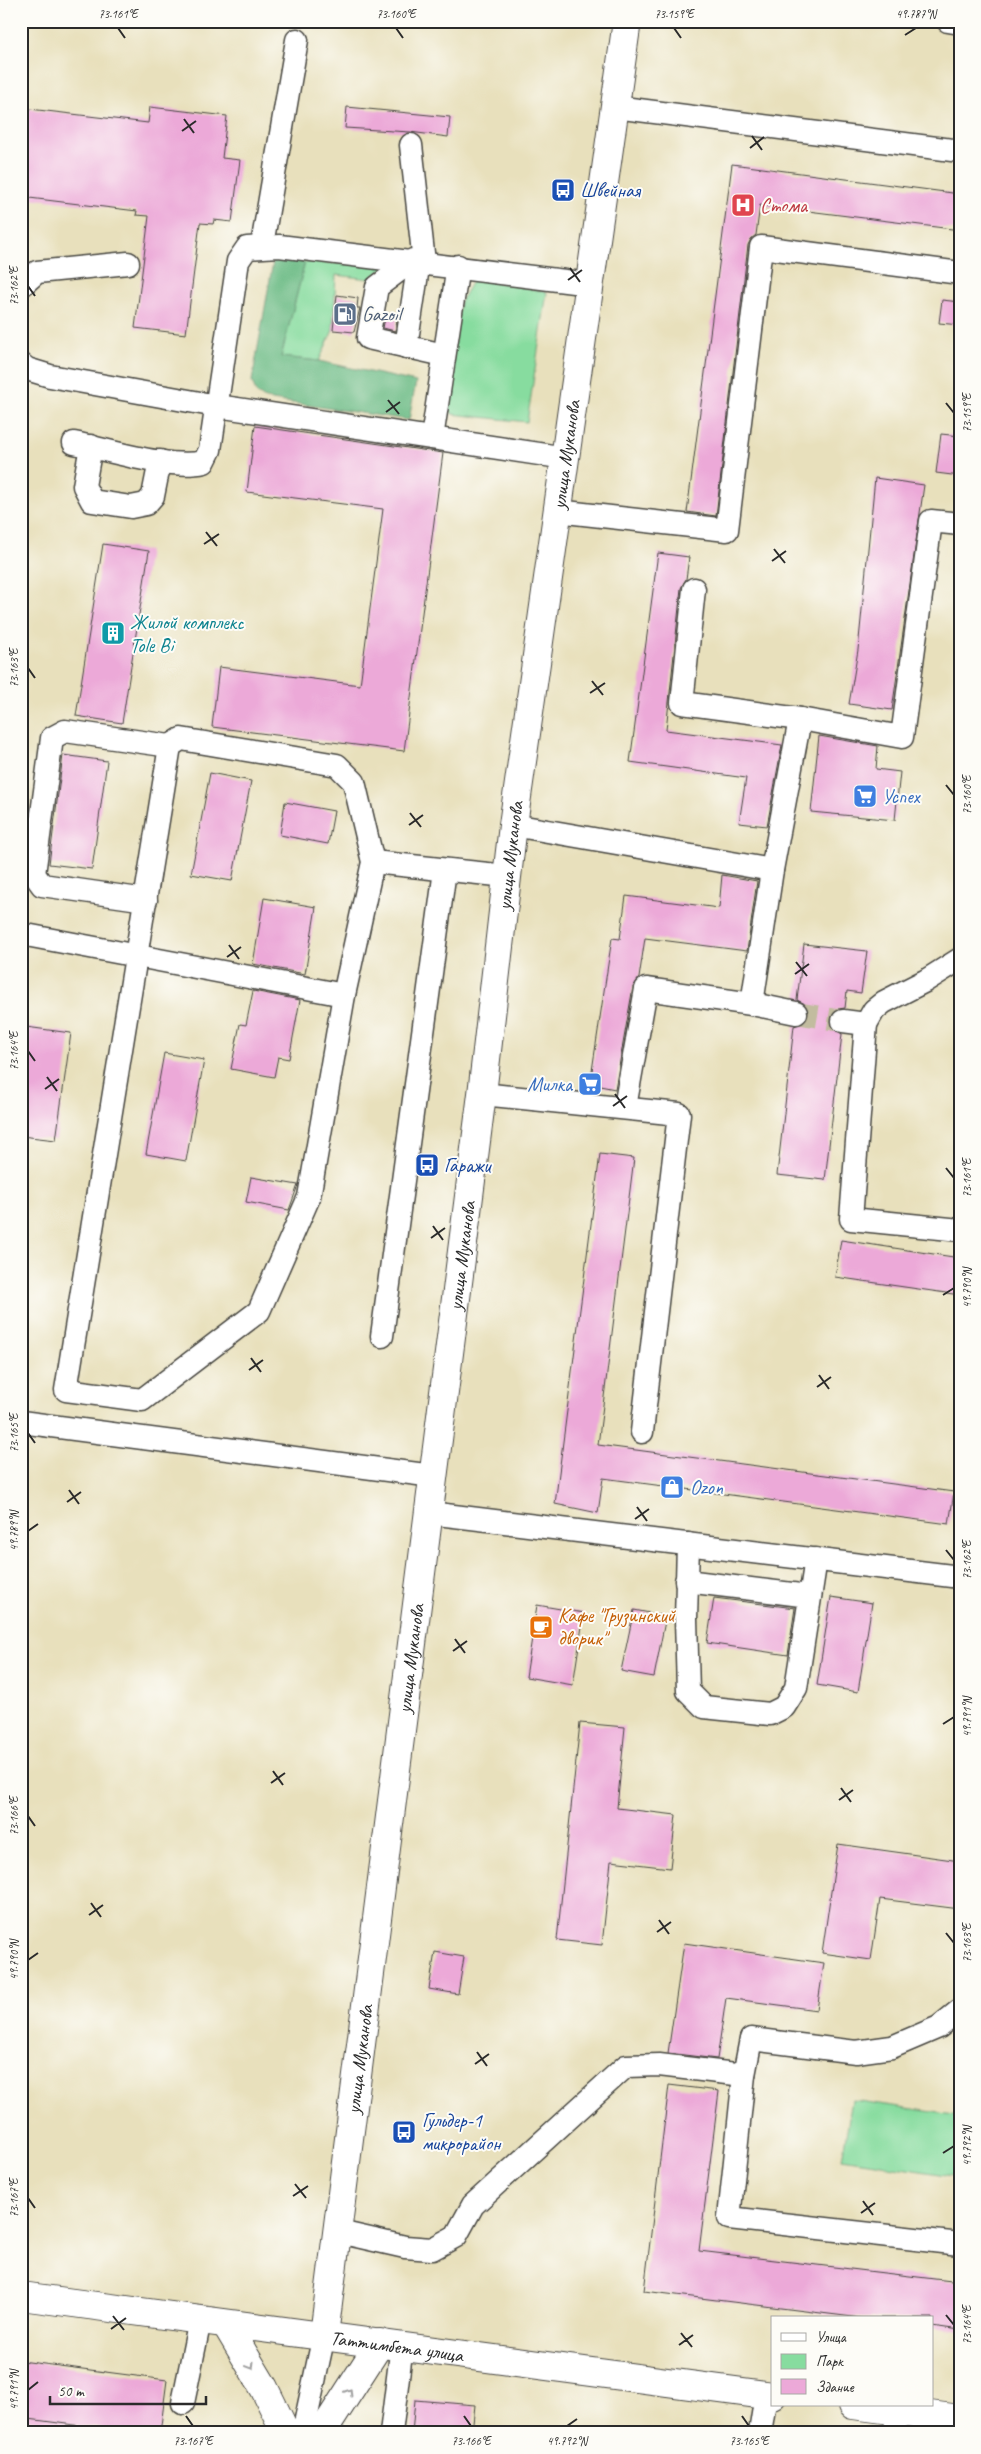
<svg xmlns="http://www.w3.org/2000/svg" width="981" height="2454" viewBox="0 0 981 2454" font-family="Caveat,sans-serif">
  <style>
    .green { fill: #87dc9f; stroke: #598465 }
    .forest { fill: #6dbc86; stroke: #4c7458 }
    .building { fill: #eca9d8 }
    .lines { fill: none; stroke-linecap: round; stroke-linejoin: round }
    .minor-tunnel { stroke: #c2bc9f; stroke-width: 22; stroke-dasharray: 22 11; stroke-linecap: butt }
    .minor-casing { stroke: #474641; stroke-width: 25 }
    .major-casing { stroke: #474641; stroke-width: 30 }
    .minor { stroke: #fff; stroke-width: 22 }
    .major { stroke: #fff; stroke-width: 28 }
    .oneway { stroke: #a0a0a0 }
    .ticks { fill: none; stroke: #2b2b2b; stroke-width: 2 }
    .labels { text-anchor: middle; stroke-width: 4; stroke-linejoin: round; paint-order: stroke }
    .transit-label { font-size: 20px; fill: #164399; stroke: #fdfcf7; text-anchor: start }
    .health-label { font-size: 20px; fill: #be3a42; stroke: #fdfcf7; text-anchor: start }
    .service-label { font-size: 20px; fill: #4e5e75; stroke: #fdfcf7; text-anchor: start }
    .street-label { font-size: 20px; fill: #2b2b2b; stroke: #fdfcf7 }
    .culture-label { font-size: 20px; fill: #0d838f; stroke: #fdfcf7; text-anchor: start }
    .shop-label { font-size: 20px; fill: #366cbe; stroke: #fdfcf7; text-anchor: start }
    .food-label { font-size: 20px; fill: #c56008; stroke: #fdfcf7; text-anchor: start }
    .neatline { fill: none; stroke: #2b2b2b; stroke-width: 2 }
    .ticks-label { font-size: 12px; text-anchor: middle; fill: #2b2b2b }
  </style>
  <rect width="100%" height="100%" fill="#fdfcf7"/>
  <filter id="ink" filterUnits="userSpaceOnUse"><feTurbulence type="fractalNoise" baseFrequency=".02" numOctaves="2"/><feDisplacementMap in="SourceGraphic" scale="10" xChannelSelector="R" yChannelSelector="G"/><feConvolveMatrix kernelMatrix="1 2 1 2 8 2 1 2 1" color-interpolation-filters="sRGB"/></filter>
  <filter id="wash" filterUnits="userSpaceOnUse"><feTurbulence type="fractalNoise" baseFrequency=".0096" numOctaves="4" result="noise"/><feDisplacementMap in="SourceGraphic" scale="20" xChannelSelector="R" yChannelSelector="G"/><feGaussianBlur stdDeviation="1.12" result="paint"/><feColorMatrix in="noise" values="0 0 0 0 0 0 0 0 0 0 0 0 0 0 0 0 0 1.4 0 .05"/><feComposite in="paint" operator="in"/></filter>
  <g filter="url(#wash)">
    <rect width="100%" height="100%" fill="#e8e0bc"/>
    <g class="green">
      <polygon points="305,262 387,266 369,279 336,275 333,330 319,361 281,357"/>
      <polygon points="474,278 547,292 527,422 452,414 447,403 460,302"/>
      <polygon points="852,2100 960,2116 960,2177 842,2159"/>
    </g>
    <polygon class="forest" points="274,256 305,262 281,357 319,361 416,382 409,420 265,399 256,393 252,381"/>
    <g id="blocks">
      <g class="building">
        <polygon points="150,107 227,116 222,158 240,160 232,222 214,220 213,224 200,223 186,334 135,328 149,216 136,215 137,211 21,197 21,108 148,123"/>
        <polygon points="347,107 450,117 448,137 410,132 345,128"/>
        <polygon points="732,164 960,194 960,230 760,205 756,235 751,239 748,245 716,516 687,512"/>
        <polygon points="337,295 358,298 357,308 360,308 354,332 333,330"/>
        <polygon points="942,300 960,302 960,325 939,323"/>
        <polygon points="386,313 398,315 395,331 383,328"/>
        <polygon points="255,426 443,453 404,751 212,727 219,667 360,685 383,509 247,492"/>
        <polygon points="941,434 960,436 960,476 936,473"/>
        <polygon points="875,478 924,485 892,710 849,704 858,650"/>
        <polygon points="103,544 149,551 122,723 76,716"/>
        <polygon points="658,553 689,557 686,579 681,588 666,730 782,745 767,826 739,823 746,778 630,762"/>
        <polygon points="819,736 878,746 876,769 900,772 895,820 811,812"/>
        <polygon points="63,755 107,761 92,869 49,864"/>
        <polygon points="210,773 251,781 232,881 191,874"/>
        <polygon points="285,802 334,811 328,844 280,835"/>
        <polygon points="722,875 757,881 747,951 645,938 639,978 633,987 615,1089 590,1084 612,938 620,939 626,896 719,908"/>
        <polygon points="264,898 316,907 305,974 253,964"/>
        <polygon points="804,944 867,951 861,993 847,991 845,1008 838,1009 830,1019 831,1026 842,1034 825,1180 777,1175 794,1026 805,1022 809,1015 805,1004 797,1000"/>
        <polygon points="253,991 300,1000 289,1059 278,1057 274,1077 231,1069 240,1024 246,1025"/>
        <polygon points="26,1027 71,1033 56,1140 21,1136 21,1062"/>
        <polygon points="164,1053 204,1060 186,1161 146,1154"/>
        <polygon points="600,1154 634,1158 598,1445 954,1492 949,1524 603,1478 598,1513 555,1504"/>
        <polygon points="251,1177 298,1185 289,1210 246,1202"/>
        <polygon points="841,1240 960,1258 960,1295 835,1277"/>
        <polygon points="831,1597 872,1603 858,1692 817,1685"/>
        <polygon points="714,1598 795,1608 788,1655 707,1643"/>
        <polygon points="537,1605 584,1613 573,1685 526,1677"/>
        <polygon points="634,1610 666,1616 654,1677 621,1671"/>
        <polygon points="580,1723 625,1727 617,1808 676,1815 670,1868 611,1861 602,1945 557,1940"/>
        <polygon points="838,1844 960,1861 960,1909 880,1899 871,1960 822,1953"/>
        <polygon points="684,1943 824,1963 817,2010 726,1998 717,2059 668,2053"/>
        <polygon points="435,1952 464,1957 458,1994 429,1989"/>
        <polygon points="669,2085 719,2091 699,2251 960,2282 960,2330 932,2326 932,2318 861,2318 644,2291"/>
        <polygon points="21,2361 167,2380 160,2433 103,2433 104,2429 21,2418"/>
        <polygon points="415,2400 475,2405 472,2433 412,2433"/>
      </g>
    </g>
  </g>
  <g filter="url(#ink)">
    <use href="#blocks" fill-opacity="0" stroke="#474641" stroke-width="1"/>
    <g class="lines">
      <polyline class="minor-tunnel" points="796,1013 843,1021"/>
      <g class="minor-casing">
        <g id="minor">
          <polyline points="948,21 960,23"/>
          <polyline points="615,107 960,151"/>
          <polyline points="411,145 424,262"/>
          <polyline points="262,245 297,40"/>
          <polyline points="413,260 377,287 368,338 444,355"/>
          <polyline points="21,286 37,272 128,263"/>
          <polyline points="406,347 419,261"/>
          <polyline points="21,364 27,369 50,376 217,406 566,458"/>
          <polyline points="432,438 458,266"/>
          <path d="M74 443C109 450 170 470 204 462L210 450 238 261 247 248 279 246 590 284"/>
          <polyline points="91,446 84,486 92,501 131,507 146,504 153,496 160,461"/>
          <polyline points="557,511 727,530 761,247 960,273"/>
          <polyline points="694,589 682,703 800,719 772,870"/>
          <polyline points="800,719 902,737 931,521 960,524"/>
          <polygon points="181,739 337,765 354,782 373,862 344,995 309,1197 259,1311 142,1400 66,1390 170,746"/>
          <polyline points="513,825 772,870 752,1004 646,989 625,1107"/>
          <polyline points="373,862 507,876"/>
          <polyline points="146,900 42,885 34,874 52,738 65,731 170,746"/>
          <polyline points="21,934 344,995"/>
          <polyline points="752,1004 796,1013"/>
          <polyline points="843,1021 866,1024 851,1219 960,1230"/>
          <polyline points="866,1024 874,1010 884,1002 925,981 960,959"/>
          <polyline points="482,1094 679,1114 642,1432"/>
          <polyline points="382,1336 445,870"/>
          <polyline points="21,1422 433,1476"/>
          <polyline points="429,1513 960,1577"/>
          <polyline points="688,1544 686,1619 688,1691 704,1707 770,1714 784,1707 796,1688 816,1559"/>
          <polyline points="686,1581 809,1596"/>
          <polyline points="960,2010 939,2027 892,2047 856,2052 751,2039 744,2075 729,2218 960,2244"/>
          <polyline points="339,2232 405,2247 432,2249 456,2236 473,2205 626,2066 659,2065 744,2075"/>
          <polyline points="183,2403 200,2320"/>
          <polyline points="303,2433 324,2335"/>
          <polyline points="391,2433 402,2345"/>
          <polyline points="760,2433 766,2395"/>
          <polyline points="895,2433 897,2411"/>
        </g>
      </g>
      <g class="major-casing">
        <g id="major">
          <path id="s1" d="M21 2296 772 2396"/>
          <polyline points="226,2324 264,2388 286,2433"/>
          <path id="s2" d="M324 2335 482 1094 513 825 627 21"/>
          <polyline points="853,2405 960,2419"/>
          <polyline points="322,2433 380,2343"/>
        </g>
      </g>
      <use href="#minor" class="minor"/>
      <use href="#major" class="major"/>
    </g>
    <defs><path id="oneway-chevron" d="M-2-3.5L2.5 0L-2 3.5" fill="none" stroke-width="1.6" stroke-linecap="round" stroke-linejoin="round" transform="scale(1.25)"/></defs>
    <g class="oneway">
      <use href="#oneway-chevron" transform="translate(251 2366) rotate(59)"/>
      <use href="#oneway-chevron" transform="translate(349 2392) rotate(-58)"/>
    </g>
  </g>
  <path class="ticks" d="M118 28 125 38M396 28 403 38M674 28 681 38M905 35 916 28M184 119 194 133M182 131 196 121M752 136 762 150M750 148 764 137M570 268 580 282M568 280 582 270M28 286 35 296M388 400 399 414M946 403 954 413M386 412 400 402M206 532 217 546M204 544 219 534M774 549 785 563M772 561 786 551M28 668 35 678M592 681 603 695M590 693 605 683M946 785 954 795M410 813 421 827M409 825 423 815M229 945 239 959M227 957 241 947M796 962 807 976M795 974 809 964M28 1051 35 1061M47 1077 57 1091M45 1089 59 1079M615 1094 625 1108M613 1106 627 1096M946 1168 954 1178M433 1226 443 1240M431 1238 445 1228M943 1295 954 1288M251 1358 261 1372M249 1370 263 1360M819 1375 829 1389M817 1387 831 1377M28 1433 35 1443M69 1490 79 1504M67 1502 81 1492M637 1507 647 1521M635 1519 649 1509M28 1531 38 1524M946 1550 954 1560M455 1639 465 1653M453 1651 467 1641M943 1724 954 1717M273 1771 283 1785M271 1783 285 1773M841 1788 851 1802M839 1800 853 1790M28 1816 35 1826M91 1903 101 1917M89 1915 103 1905M659 1920 669 1934M657 1932 671 1922M946 1933 954 1943M28 1960 38 1953M477 2052 487 2066M475 2064 489 2054M943 2153 954 2146M295 2184 306 2198M293 2196 308 2186M28 2198 35 2208M863 2201 873 2215M861 2213 875 2203M946 2315 954 2325M113 2316 124 2330M111 2329 126 2318M681 2333 692 2347M679 2345 693 2335M28 2390 38 2382M186 2416 193 2426M464 2416 471 2426M742 2416 749 2426M567 2426 577 2419"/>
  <defs>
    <g id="bus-square" transform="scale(1.25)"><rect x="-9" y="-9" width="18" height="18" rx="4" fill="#1a4fb4" stroke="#fdfcf7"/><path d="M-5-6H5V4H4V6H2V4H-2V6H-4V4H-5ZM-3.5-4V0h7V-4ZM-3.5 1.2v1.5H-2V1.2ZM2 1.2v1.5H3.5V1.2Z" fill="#fff"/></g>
    <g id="hospital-square" transform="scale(1.25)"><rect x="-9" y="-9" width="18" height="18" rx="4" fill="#e0444e" stroke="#fdfcf7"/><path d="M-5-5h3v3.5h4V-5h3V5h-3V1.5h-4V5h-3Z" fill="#fff"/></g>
    <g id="fuel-square" transform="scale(1.25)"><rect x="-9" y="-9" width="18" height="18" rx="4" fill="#5c6f8a" stroke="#fdfcf7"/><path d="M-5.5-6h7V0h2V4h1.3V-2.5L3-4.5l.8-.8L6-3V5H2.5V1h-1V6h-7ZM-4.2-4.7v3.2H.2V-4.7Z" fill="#fff"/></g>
    <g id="building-square" transform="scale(1.25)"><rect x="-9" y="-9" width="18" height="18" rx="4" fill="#0f9aa8" stroke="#fdfcf7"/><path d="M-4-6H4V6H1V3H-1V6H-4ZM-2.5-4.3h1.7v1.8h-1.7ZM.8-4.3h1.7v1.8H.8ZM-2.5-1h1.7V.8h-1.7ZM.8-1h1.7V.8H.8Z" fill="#fff"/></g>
    <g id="supermarket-square" transform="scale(1.25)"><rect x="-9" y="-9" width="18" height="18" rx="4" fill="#3f7fe0" stroke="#fdfcf7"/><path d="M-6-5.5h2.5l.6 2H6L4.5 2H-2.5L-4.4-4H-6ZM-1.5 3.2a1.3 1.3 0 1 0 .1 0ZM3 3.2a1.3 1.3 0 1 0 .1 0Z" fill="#fff"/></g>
    <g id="shop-square" transform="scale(1.25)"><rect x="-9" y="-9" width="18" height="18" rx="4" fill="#3f7fe0" stroke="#fdfcf7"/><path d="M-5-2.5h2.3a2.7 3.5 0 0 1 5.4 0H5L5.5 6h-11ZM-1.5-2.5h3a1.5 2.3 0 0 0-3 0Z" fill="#fff"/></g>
    <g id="cafe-square" transform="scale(1.25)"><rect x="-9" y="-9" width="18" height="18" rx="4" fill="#e8710a" stroke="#fdfcf7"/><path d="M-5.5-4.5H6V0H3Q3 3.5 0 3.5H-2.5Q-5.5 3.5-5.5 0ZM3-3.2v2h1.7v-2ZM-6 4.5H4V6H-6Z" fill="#fff"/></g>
  </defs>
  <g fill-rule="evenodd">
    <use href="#bus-square" x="563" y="190"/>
    <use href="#hospital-square" x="743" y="205"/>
    <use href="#fuel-square" x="345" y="314"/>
    <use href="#building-square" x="113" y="633"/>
    <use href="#supermarket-square" x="865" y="796"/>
    <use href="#supermarket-square" x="590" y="1084"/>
    <use href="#bus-square" x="427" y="1165"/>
    <use href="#shop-square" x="672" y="1487"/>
    <use href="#cafe-square" x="541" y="1627"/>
    <use href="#bus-square" x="404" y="2132"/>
  </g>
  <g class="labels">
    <g class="transit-label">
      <text x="580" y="197">Швейная</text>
      <text x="444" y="1172">Гаражи</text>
      <text x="422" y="2127">Гульдер-1<tspan x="422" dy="23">микрорайон</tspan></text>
    </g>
    <g class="health-label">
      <text x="760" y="212">Стома</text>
    </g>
    <g class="service-label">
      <text x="362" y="321">Gazoil</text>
    </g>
    <g class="street-label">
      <text dy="7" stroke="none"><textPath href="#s2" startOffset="1896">улица Муканова</textPath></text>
      <text dy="7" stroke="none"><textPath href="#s2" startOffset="1491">улица Муканова</textPath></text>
      <text dy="7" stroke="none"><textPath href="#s2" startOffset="1088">улица Муканова</textPath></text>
      <text dy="7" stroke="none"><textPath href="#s2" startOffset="682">улица Муканова</textPath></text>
      <text dy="7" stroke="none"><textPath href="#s2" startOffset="278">улица Муканова</textPath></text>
      <text dy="7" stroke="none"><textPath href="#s1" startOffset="379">Таттимбета улица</textPath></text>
    </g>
    <g class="culture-label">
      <text x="130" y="629">Жилой комплекс<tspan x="130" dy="23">Tole Bi</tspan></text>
    </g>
    <g class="shop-label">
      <text x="882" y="803">Успех</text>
      <text x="572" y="1091" text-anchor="end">Милка</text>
      <text x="690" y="1494">Ozon</text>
    </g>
    <g class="food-label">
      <text x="558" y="1622">Кафе "Грузинский<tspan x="558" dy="23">дворик"</tspan></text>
    </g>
  </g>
  <rect width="981" height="2454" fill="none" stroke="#fdfcf7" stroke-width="55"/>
  <rect x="771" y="2316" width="162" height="90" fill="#fdfcf7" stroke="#a9a8a5"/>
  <rect x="781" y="2333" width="25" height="8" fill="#ffffff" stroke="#a9a8a5"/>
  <text x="816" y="2342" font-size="15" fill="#2b2b2b">Улица</text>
  <rect x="781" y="2354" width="25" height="15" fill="#87dc9f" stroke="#a9a8a5"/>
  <text x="816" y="2366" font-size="15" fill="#2b2b2b">Парк</text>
  <rect x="781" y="2379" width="25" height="15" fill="#eca9d8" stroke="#a9a8a5"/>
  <text x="816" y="2392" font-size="15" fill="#2b2b2b">Здание</text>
  <path d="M50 2396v8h156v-8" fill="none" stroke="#2b2b2b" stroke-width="2.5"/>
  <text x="58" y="2396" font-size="15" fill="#2b2b2b" stroke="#fdfcf7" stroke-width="4" paint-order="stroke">50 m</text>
  <rect x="28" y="28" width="926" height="2398" class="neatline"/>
  <g class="ticks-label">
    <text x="118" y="18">73.161°E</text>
    <text x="396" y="18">73.160°E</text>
    <text x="674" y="18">73.159°E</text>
    <text x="916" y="18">49.787°N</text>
    <text transform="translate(14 286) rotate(-90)" y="4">73.162°E</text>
    <text transform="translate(967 413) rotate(-90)" y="4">73.159°E</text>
    <text transform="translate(14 668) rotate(-90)" y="4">73.163°E</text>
    <text transform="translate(967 795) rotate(-90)" y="4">73.160°E</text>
    <text transform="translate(14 1051) rotate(-90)" y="4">73.164°E</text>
    <text transform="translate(967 1178) rotate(-90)" y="4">73.161°E</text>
    <text transform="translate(967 1288) rotate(-90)" y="4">49.790°N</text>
    <text transform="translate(14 1433) rotate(-90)" y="4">73.165°E</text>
    <text transform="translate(14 1531) rotate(-90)" y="4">49.789°N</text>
    <text transform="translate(967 1560) rotate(-90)" y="4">73.162°E</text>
    <text transform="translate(967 1717) rotate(-90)" y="4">49.791°N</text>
    <text transform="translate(14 1816) rotate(-90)" y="4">73.166°E</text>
    <text transform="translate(967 1943) rotate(-90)" y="4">73.163°E</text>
    <text transform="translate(14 1960) rotate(-90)" y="4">49.790°N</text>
    <text transform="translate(967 2146) rotate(-90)" y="4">49.792°N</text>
    <text transform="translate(14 2198) rotate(-90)" y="4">73.167°E</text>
    <text transform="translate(967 2325) rotate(-90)" y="4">73.164°E</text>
    <text transform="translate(14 2390) rotate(-90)" y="4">49.791°N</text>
    <text x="193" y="2445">73.167°E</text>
    <text x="471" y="2445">73.166°E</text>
    <text x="567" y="2445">49.792°N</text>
    <text x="749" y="2445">73.165°E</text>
  </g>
</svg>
